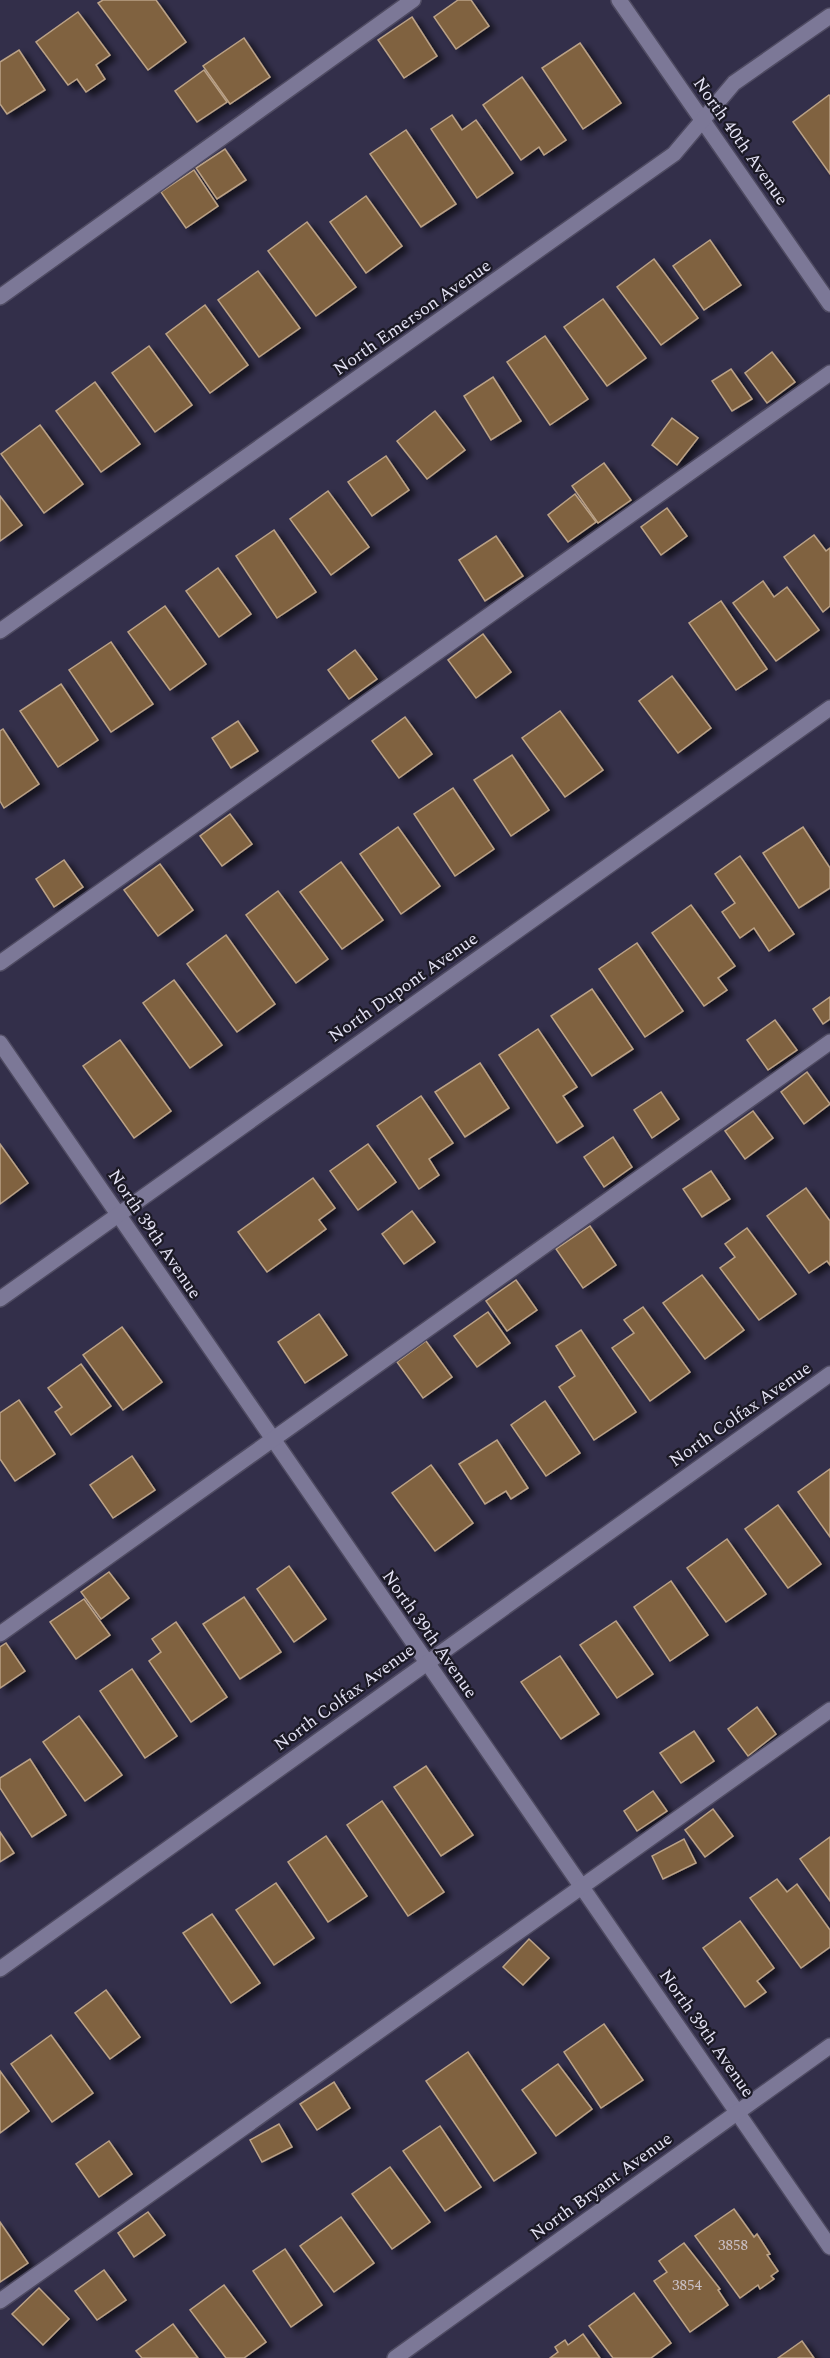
<svg xmlns="http://www.w3.org/2000/svg" width="830" height="2358" viewBox="0 0 830 2358" font-family="Spectral,serif">
  <style>
    .building { fill: #80623f; stroke: #bba287; stroke-width: 1.5; filter: url(#shadow) }
    .lines { fill: none; stroke-linecap: round; stroke-linejoin: round }
    .minor-casing { stroke: #4f4b62; stroke-width: 18 }
    .minor { stroke: #7c7897; stroke-width: 15 }
    .labels { text-anchor: middle; stroke-width: 4.5; stroke-linejoin: round; paint-order: stroke }
    .number-label { font-size: 15px; fill: #cac1c6 }
    .street-label { font-size: 18px; fill: #e3e1f3; stroke: #1b1925 }
  </style>
  <defs>
    <filter id="shadow"><feDropShadow dx="6" dy="4" stdDeviation="3" flood-color="#0009"/></filter>
  </defs>
  <rect width="100%" height="100%" fill="#332f4a"/>
  <g class="building">
    <polygon points="103,0 156,0 186,42 148,70 98,3"/>
    <polygon points="458,0 471,0 489,26 456,49 434,17"/>
    <polygon points="78,12 110,55 96,65 105,79 86,92 77,79 68,85 36,42"/>
    <polygon points="412,17 437,56 404,78 378,40"/>
    <polygon points="244,38 270,77 230,104 203,66"/>
    <polygon points="580,43 621,103 583,129 542,68"/>
    <polygon points="19,50 45,90 7,114 0,104 0,62"/>
    <polygon points="204,70 227,102 197,122 175,91"/>
    <polygon points="522,77 566,140 544,155 539,147 521,160 483,105"/>
    <polygon points="829,95 830,96 830,174 793,122"/>
    <polygon points="452,115 462,130 476,120 513,173 477,198 431,129"/>
    <polygon points="406,130 456,204 421,227 370,154"/>
    <polygon points="225,149 246,180 217,199 196,168"/>
    <polygon points="194,170 218,206 186,228 161,192"/>
    <polygon points="366,196 402,246 366,273 330,222"/>
    <polygon points="307,222 356,287 316,316 268,251"/>
    <polygon points="710,240 741,285 704,310 673,266"/>
    <polygon points="654,259 698,318 661,345 617,287"/>
    <polygon points="258,271 300,328 259,357 218,300"/>
    <polygon points="603,299 646,358 607,386 564,327"/>
    <polygon points="205,305 248,365 210,393 166,334"/>
    <polygon points="545,336 588,399 550,425 507,362"/>
    <polygon points="149,346 192,405 155,432 112,373"/>
    <polygon points="772,352 795,382 767,403 745,373"/>
    <polygon points="731,369 752,399 732,411 712,381"/>
    <polygon points="493,377 521,421 491,440 464,396"/>
    <polygon points="95,382 140,444 101,472 56,411"/>
    <polygon points="435,411 465,450 427,479 397,441"/>
    <polygon points="672,418 698,438 677,465 652,445"/>
    <polygon points="40,425 83,484 44,513 1,454"/>
    <polygon points="386,456 409,490 372,516 348,482"/>
    <polygon points="604,463 631,500 598,523 572,486"/>
    <polygon points="328,491 369,547 331,575 290,519"/>
    <polygon points="575,494 596,522 568,542 548,515"/>
    <polygon points="0,496 22,525 0,541"/>
    <polygon points="667,508 687,536 661,555 641,527"/>
    <polygon points="274,530 316,592 277,618 236,556"/>
    <polygon points="814,535 826,551 830,548 830,606 823,612 784,557"/>
    <polygon points="496,536 523,576 485,601 459,560"/>
    <polygon points="218,568 251,614 219,637 186,591"/>
    <polygon points="763,581 774,597 787,587 819,630 776,661 733,603"/>
    <polygon points="721,601 767,669 736,690 689,623"/>
    <polygon points="165,606 206,664 170,690 128,632"/>
    <polygon points="483,634 511,672 476,698 448,660"/>
    <polygon points="111,642 153,704 111,732 69,670"/>
    <polygon points="355,650 377,679 349,699 328,670"/>
    <polygon points="672,676 711,728 678,753 639,701"/>
    <polygon points="61,684 98,740 58,767 20,711"/>
    <polygon points="560,711 603,770 565,797 522,738"/>
    <polygon points="405,717 432,754 399,778 372,741"/>
    <polygon points="238,721 258,751 231,768 212,738"/>
    <polygon points="3,729 39,784 4,808 0,801 0,731"/>
    <polygon points="512,755 549,810 511,836 474,780"/>
    <polygon points="453,788 494,849 455,876 414,814"/>
    <polygon points="230,814 252,844 222,866 200,836"/>
    <polygon points="398,827 440,886 401,914 360,854"/>
    <polygon points="803,827 830,868 830,888 799,908 763,853"/>
    <polygon points="740,856 794,934 769,951 754,928 740,938 722,912 735,903 715,874"/>
    <polygon points="64,860 83,887 54,907 36,879"/>
    <polygon points="341,862 383,920 342,949 300,892"/>
    <polygon points="160,864 193,910 158,936 124,890"/>
    <polygon points="278,891 328,959 296,983 246,915"/>
    <polygon points="691,905 735,966 718,978 727,990 704,1006 652,933"/>
    <polygon points="226,935 275,1004 237,1032 187,964"/>
    <polygon points="637,943 683,1011 645,1037 599,969"/>
    <polygon points="174,980 222,1045 190,1068 143,1003"/>
    <polygon points="592,989 633,1049 592,1076 551,1016"/>
    <polygon points="830,997 830,1019 823,1024 813,1009"/>
    <polygon points="775,1020 797,1050 768,1070 747,1040"/>
    <polygon points="538,1029 577,1087 563,1096 583,1126 557,1143 499,1055"/>
    <polygon points="120,1040 171,1111 134,1138 83,1066"/>
    <polygon points="480,1063 509,1108 465,1137 435,1092"/>
    <polygon points="807,1072 830,1104 804,1124 781,1092"/>
    <polygon points="661,1092 679,1119 652,1138 634,1110"/>
    <polygon points="421,1096 453,1143 429,1159 439,1175 419,1189 377,1126"/>
    <polygon points="753,1111 773,1138 745,1159 725,1131"/>
    <polygon points="613,1137 632,1167 604,1187 584,1157"/>
    <polygon points="0,1144 28,1183 0,1204"/>
    <polygon points="368,1144 396,1182 358,1210 330,1171"/>
    <polygon points="711,1171 730,1199 702,1217 683,1189"/>
    <polygon points="313,1178 335,1208 319,1220 326,1229 267,1272 238,1232"/>
    <polygon points="806,1188 830,1221 830,1265 827,1261 809,1273 767,1216"/>
    <polygon points="412,1211 435,1242 404,1264 382,1234"/>
    <polygon points="590,1226 616,1265 583,1288 556,1249"/>
    <polygon points="747,1228 796,1294 759,1320 720,1268 735,1257 725,1244"/>
    <polygon points="702,1275 744,1330 705,1359 663,1303"/>
    <polygon points="516,1280 537,1310 507,1331 486,1301"/>
    <polygon points="643,1307 690,1372 650,1401 612,1348 634,1333 624,1320"/>
    <polygon points="488,1312 510,1343 477,1367 454,1336"/>
    <polygon points="319,1314 347,1355 305,1383 278,1342"/>
    <polygon points="122,1327 162,1382 123,1410 83,1355"/>
    <polygon points="581,1330 636,1412 594,1440 559,1387 575,1376 556,1346"/>
    <polygon points="426,1341 452,1377 423,1398 397,1362"/>
    <polygon points="81,1364 111,1406 71,1435 55,1412 62,1407 48,1388"/>
    <polygon points="19,1400 55,1454 15,1481 0,1459 0,1413"/>
    <polygon points="545,1401 580,1453 546,1476 511,1425"/>
    <polygon points="497,1440 528,1488 511,1499 506,1491 485,1504 459,1464"/>
    <polygon points="132,1456 155,1490 113,1518 90,1485"/>
    <polygon points="431,1465 473,1523 435,1551 392,1493"/>
    <polygon points="830,1469 830,1537 798,1492"/>
    <polygon points="778,1505 821,1564 788,1588 745,1529"/>
    <polygon points="727,1539 766,1594 726,1622 687,1568"/>
    <polygon points="289,1566 326,1619 294,1642 257,1589"/>
    <polygon points="109,1572 129,1598 101,1619 81,1592"/>
    <polygon points="671,1581 708,1635 670,1661 634,1607"/>
    <polygon points="244,1597 281,1652 240,1679 203,1624"/>
    <polygon points="84,1599 110,1635 76,1659 50,1622"/>
    <polygon points="616,1621 653,1674 617,1698 580,1645"/>
    <polygon points="176,1622 227,1697 191,1722 149,1661 161,1652 152,1639"/>
    <polygon points="6,1643 25,1671 0,1688 0,1647"/>
    <polygon points="560,1656 599,1714 561,1739 521,1682"/>
    <polygon points="132,1669 177,1736 145,1758 100,1691"/>
    <polygon points="757,1707 776,1734 748,1756 728,1729"/>
    <polygon points="79,1716 122,1775 85,1801 43,1742"/>
    <polygon points="694,1731 714,1761 681,1783 660,1753"/>
    <polygon points="30,1759 66,1815 32,1837 0,1788 0,1778"/>
    <polygon points="426,1766 473,1835 441,1856 394,1787"/>
    <polygon points="653,1791 667,1811 637,1831 624,1811"/>
    <polygon points="382,1801 444,1892 408,1916 347,1825"/>
    <polygon points="713,1809 733,1836 705,1857 685,1830"/>
    <polygon points="0,1832 14,1853 0,1862"/>
    <polygon points="326,1836 367,1896 328,1922 288,1862"/>
    <polygon points="830,1837 830,1901 800,1859"/>
    <polygon points="684,1839 696,1863 663,1879 652,1856"/>
    <polygon points="777,1879 787,1892 797,1884 830,1930 830,1947 801,1968 750,1898"/>
    <polygon points="276,1883 314,1938 274,1965 236,1910"/>
    <polygon points="212,1914 260,1983 231,2003 183,1933"/>
    <polygon points="740,1921 774,1968 757,1981 766,1992 745,2007 703,1948"/>
    <polygon points="529,1939 549,1958 523,1985 503,1967"/>
    <polygon points="106,1990 140,2037 110,2059 75,2013"/>
    <polygon points="604,2024 643,2080 601,2108 564,2052"/>
    <polygon points="51,2035 93,2093 52,2122 11,2064"/>
    <polygon points="468,2052 536,2153 494,2181 426,2081"/>
    <polygon points="558,2064 592,2109 556,2136 522,2090"/>
    <polygon points="0,2071 29,2111 0,2133"/>
    <polygon points="334,2082 350,2108 317,2130 300,2104"/>
    <polygon points="279,2124 292,2147 262,2162 250,2140"/>
    <polygon points="440,2126 481,2187 445,2211 403,2151"/>
    <polygon points="109,2141 132,2174 99,2197 76,2164"/>
    <polygon points="390,2167 430,2222 392,2249 352,2194"/>
    <polygon points="734,2209 754,2237 757,2234 770,2254 767,2255 778,2271 771,2276 774,2279 760,2289 758,2285 740,2298 695,2236"/>
    <polygon points="148,2212 165,2235 134,2257 118,2233"/>
    <polygon points="341,2217 374,2263 334,2292 300,2246"/>
    <polygon points="0,2222 28,2263 0,2282"/>
    <polygon points="684,2243 720,2289 718,2290 728,2305 690,2332 654,2281 667,2272 659,2261"/>
    <polygon points="285,2249 322,2305 291,2327 253,2271"/>
    <polygon points="104,2270 126,2300 97,2320 75,2291"/>
    <polygon points="224,2285 266,2342 244,2358 226,2358 190,2310"/>
    <polygon points="39,2288 69,2319 43,2345 12,2314"/>
    <polygon points="634,2293 671,2343 651,2358 613,2358 589,2326"/>
    <polygon points="173,2324 198,2358 142,2358 136,2351"/>
    <polygon points="583,2334 600,2358 550,2358 558,2352 555,2347 565,2340 568,2345"/>
    <polygon points="802,2341 814,2358 778,2358"/>
  </g>
  <g class="lines">
    <g class="minor-casing">
      <g id="minor">
        <polyline points="619,0 830,304"/>
        <polyline points="0,297 413,0"/>
        <polyline points="0,631 674,154 734,83 830,16"/>
        <polyline points="0,963 830,373"/>
        <polyline points="0,1043 830,2247"/>
        <polyline points="0,1299 830,708"/>
        <polyline points="0,1634 830,1042"/>
        <polyline points="0,1969 830,1374"/>
        <polyline points="0,2301 830,1710"/>
        <polyline points="395,2358 830,2046"/>
      </g>
    </g>
    <use href="#minor" class="minor"/>
  </g>
  <g class="labels">
    <g class="number-label">
      <text x="733" y="2250">3858</text>
      <text x="687" y="2290">3854</text>
    </g>
    <g class="street-label">
      <text transform="translate(741 141) rotate(55)" y="6">North 40th Avenue</text>
      <text transform="translate(412 317) rotate(-35)" y="6">North Emerson Avenue</text>
      <text transform="translate(403 987) rotate(-35)" y="6">North Dupont Avenue</text>
      <text transform="translate(155 1234) rotate(56)" y="6">North 39th Avenue</text>
      <text transform="translate(740 1414) rotate(-35)" y="6">North Colfax Avenue</text>
      <text transform="translate(430 1634) rotate(55)" y="6">North 39th Avenue</text>
      <text transform="translate(344 1697) rotate(-36)" y="6">North Colfax Avenue</text>
      <text transform="translate(707 2033) rotate(55)" y="6">North 39th Avenue</text>
      <text transform="translate(601 2186) rotate(-36)" y="6">North Bryant Avenue</text>
    </g>
  </g>
</svg>
